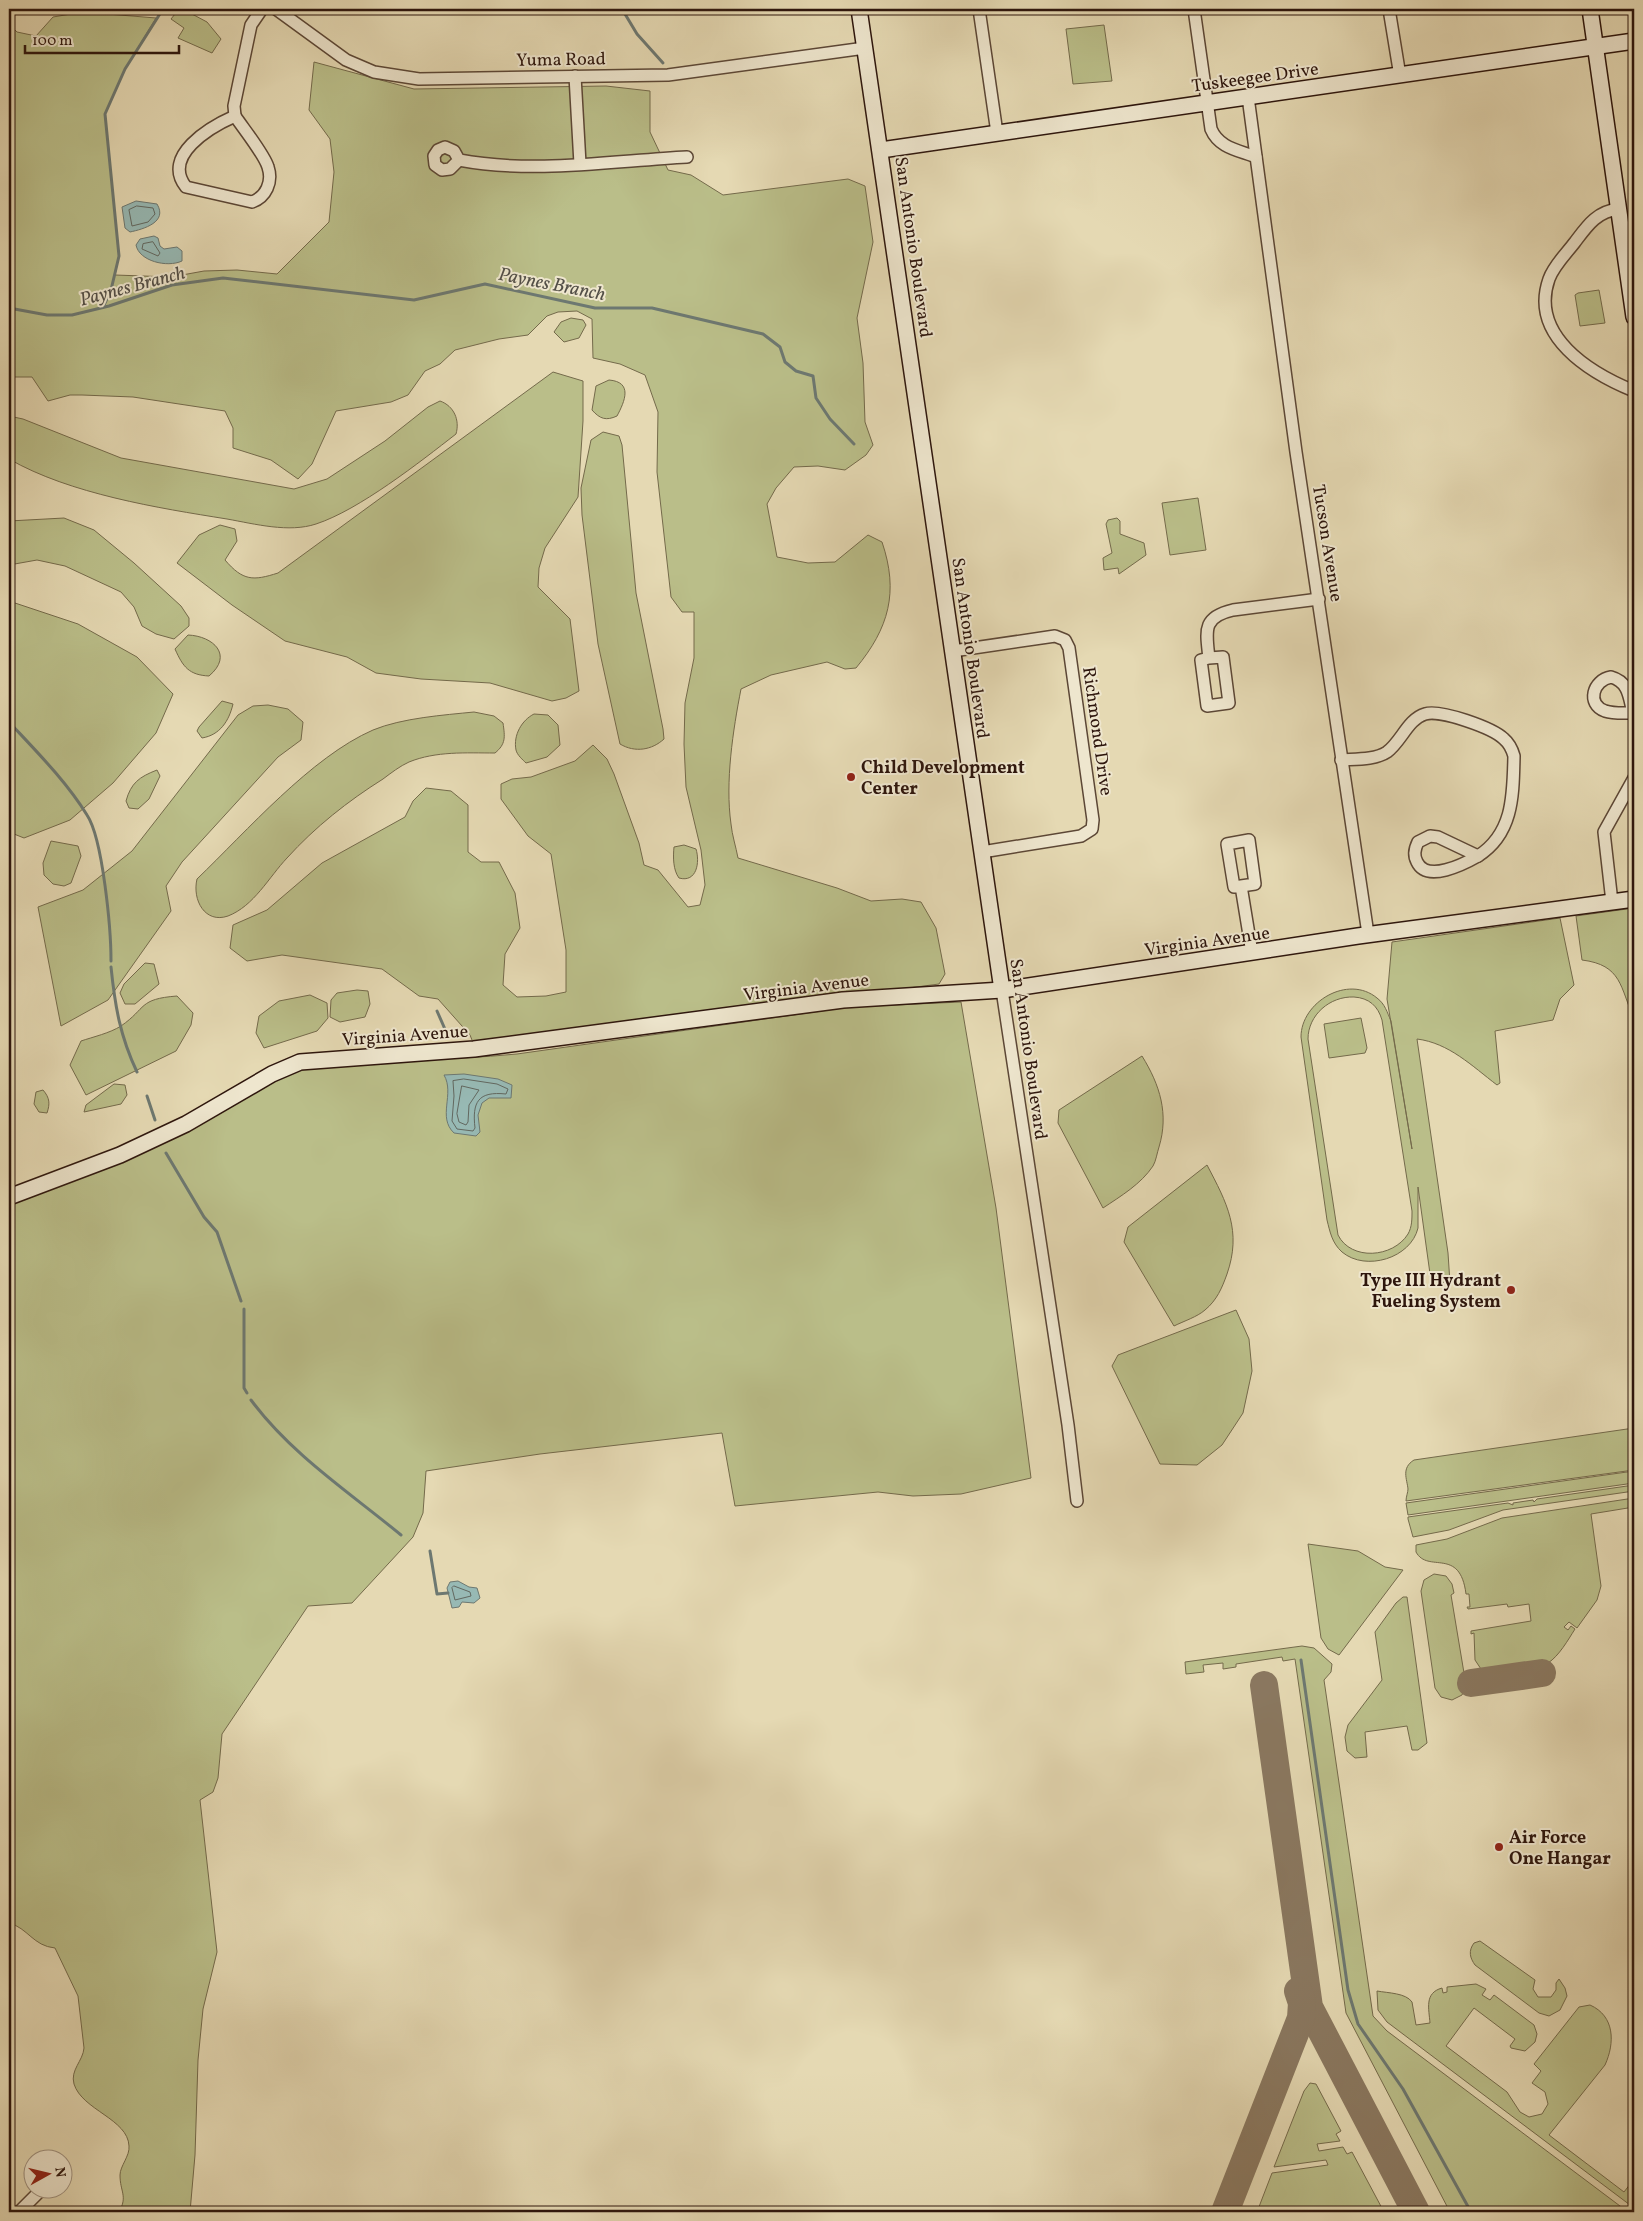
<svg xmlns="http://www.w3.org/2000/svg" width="1643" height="2221" viewBox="0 0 1643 2221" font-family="Vollkorn,serif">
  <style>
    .green { fill: #babe89; stroke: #746a4b; fill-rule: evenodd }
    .water { fill: #97b9b4; stroke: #6d7871 }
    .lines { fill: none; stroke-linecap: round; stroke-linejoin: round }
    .shore { stroke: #626860; stroke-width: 1 }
    .stream { stroke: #6d7871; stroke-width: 3 }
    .taxiway { stroke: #8a7860; stroke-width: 28 }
    .street-casing { stroke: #5c4736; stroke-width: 14 }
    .secondary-casing { stroke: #2e160d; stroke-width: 18 }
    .street { stroke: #eee6ce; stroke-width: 11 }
    .secondary { stroke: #eee6ce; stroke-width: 15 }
    .poi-dot { fill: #8f2418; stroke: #eee6ce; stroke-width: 2 }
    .labels { text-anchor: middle; stroke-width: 4; stroke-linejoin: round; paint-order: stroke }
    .street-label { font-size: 18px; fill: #2e160d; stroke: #eee6ce }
    .poi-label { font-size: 18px; font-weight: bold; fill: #2e160d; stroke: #eee6ce; text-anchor: start }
    .water-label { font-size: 19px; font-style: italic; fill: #534f47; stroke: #eee6ce }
  </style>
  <rect width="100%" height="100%" fill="#e5d9b3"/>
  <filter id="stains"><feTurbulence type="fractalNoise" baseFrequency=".004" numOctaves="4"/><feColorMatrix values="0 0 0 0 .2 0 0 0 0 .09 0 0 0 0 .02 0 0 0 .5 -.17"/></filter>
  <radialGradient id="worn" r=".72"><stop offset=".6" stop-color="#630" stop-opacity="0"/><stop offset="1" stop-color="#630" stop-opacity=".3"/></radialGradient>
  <g class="green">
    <polygon points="179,9 194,9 192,14 207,22 221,39 212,53 178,38 184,28 171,19"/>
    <path d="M83 12 156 18 125 69 105 114 119 256 115 275 171 277 204 271 237 270 277 274 329 222 334 172 330 139 309 110 314 62 414 89 606 86 650 91V132L668 170 691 175 723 195 848 179 865 186 873 242 857 318 863 363 865 422 873 445 866 455 845 470 818 466 794 467 776 488 767 504 777 557 808 563 835 562 868 535 882 542C899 592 889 628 856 668L845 669 827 662 771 675 741 689C733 730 725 782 731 824 732 835 736 847 738 858L837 888 871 901 902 899 921 902 936 928 945 974 939 984 474 1045 470 1035 438 999 419 996 382 969 282 955 247 961 230 948 233 925 267 910 322 863 405 817 413 801 426 788 451 791 468 805V852L481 862H499L515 893 520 928 505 954 503 985 517 997 546 996 566 992V950L551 854 528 836 501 799V784L512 779 531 777 575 761 593 745 607 759 614 774 639 843 644 865 658 870 688 907 700 905 705 885 701 850 686 787 684 744 685 703 694 658V612H682L671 597 657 472 658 412 645 375 620 364 593 358 592 319 577 311 558 312 547 316 528 335 499 339 455 350 440 364 425 371 408 395 391 402 336 411 312 464 298 479 271 460 233 448V428L225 411 133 397 82 395H70L48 401 32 377H9V24L17 32 36 36 53 17Z"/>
    <polygon points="1104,25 1112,81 1073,84 1066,29"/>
    <polygon points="1599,290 1605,323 1580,326 1575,295 1578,293"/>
    <polygon points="571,318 583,320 586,325 579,338 564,342 554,332 561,322"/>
    <path d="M553 372 583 381V421L578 497 545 548 539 568 538 587 570 619 579 691 566 698 552 701 490 683 421 679 376 673 347 657 285 641 232 605 177 563 199 535 220 525 235 529 237 541 225 560C243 581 253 581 278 573Z"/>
    <path d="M609 380C633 382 625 401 617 416 606 421 600 419 592 410L596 386Z"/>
    <path d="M440 401C454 406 460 420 456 434 420 462 359 510 316 524 289 533 255 524 227 519 158 508 70 494 9 459V416L23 419 121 458 294 489 327 479 385 441 428 407Z"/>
    <path d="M603 432 619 436 622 445 636 593 663 729 664 739C652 750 635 753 620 744L598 644 582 515 581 488 591 440Z"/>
    <polygon points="1198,498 1206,550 1170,555 1162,503"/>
    <polygon points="64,518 94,530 134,563 181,606 189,618 189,626 174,639 156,634 142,626 134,607 121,592 65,566 37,560 9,565 9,521"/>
    <polygon points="1117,518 1120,521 1120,534 1144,543 1146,555 1119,574 1118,568 1104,570 1103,558 1112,553 1106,524 1108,520"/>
    <polygon points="9,601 78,624 137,657 173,694 156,733 113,783 70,820 24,838 9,832"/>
    <path d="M188 635C213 636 234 655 209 676 189 675 183 667 175 649Z"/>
    <path d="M222 701 233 704C229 721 220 735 202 738L197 731 199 727Z"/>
    <polygon points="268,705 288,709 303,722 301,740 278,757 182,862 166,886 171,911 108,1000 61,1026 38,907 83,890 132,851 238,715 253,706"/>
    <path d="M474 712 494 716 503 723C505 737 506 744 495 753 466 753 436 751 409 762 400 766 391 773 383 779 348 801 315 827 287 858 269 877 254 906 228 916 205 924 192 900 197 879 247 831 311 757 373 730 402 718 444 715 474 712Z"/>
    <path d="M534 714 548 715 558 725 560 745 547 757 526 763C523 760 517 755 516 750 513 735 522 720 534 714Z"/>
    <path d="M157 770 160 776 149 799 138 809 129 808 126 801C131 783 139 777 157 770Z"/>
    <polygon points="51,841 78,846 81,856 71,883 64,886 53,884 44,875 43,863"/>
    <path d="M684 845 696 849C700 862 697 883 679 878 673 870 673 857 674 847Z"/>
    <path d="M1634 908V1019C1620 987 1622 965 1582 960L1576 916Z"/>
    <path d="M1560 918 1574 985 1560 999 1553 1020 1495 1031 1500 1083 1497 1085C1472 1066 1449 1043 1417 1039L1448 1253 1450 1283 1431 1281 1418 1187V1228C1411 1258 1366 1272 1342 1252 1332 1243 1330 1232 1327 1220L1301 1037C1301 1002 1348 974 1377 998 1385 1004 1387 1012 1391 1021L1412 1149 1387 999 1392 942ZM1354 997C1369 998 1378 1006 1382 1020L1412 1211C1412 1219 1412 1227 1408 1234 1393 1258 1351 1261 1338 1235L1308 1039C1308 1015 1330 996 1354 997Z"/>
    <polygon points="145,963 154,964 159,984 135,1004 125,1004 120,993 124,984"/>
    <polygon points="357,990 368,991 370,1004 365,1017 340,1022 330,1017 331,1000 337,993"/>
    <polygon points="310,995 327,1003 328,1018 317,1031 264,1048 256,1033 259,1016 279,1001"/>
    <path d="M177 996 193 1013 191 1025 176 1051 86 1095 70 1065 81 1041C93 1037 110 1033 121 1026 147 1008 138 999 177 996Z"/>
    <path d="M961 1002 996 1208 1031 1478 961 1494 913 1496 878 1492 735 1506 722 1433 540 1454 426 1471 423 1513 413 1537 352 1603 308 1606 222 1734 218 1778 213 1792 200 1800 217 1952 203 2009 198 2060 195 2155 190 2212H119C128 2196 120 2192 120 2175 120 2166 130 2156 129 2146 128 2119 82 2110 74 2084 70 2070 83 2061 84 2048L78 1996 55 1948C33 1946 28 1928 9 1923V1203L305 1067C376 1059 447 1061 517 1054L850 1007Z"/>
    <polygon points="1361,1018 1367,1048 1365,1053 1329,1058 1324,1024"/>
    <path d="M1142 1056C1160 1085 1169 1114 1159 1147 1157 1153 1156 1161 1153 1166 1141 1184 1121 1196 1103 1208L1058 1123 1059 1110Z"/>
    <polygon points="114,1084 125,1085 127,1095 121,1104 84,1112 86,1105"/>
    <path d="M43 1090C50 1098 50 1104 47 1113L39 1112 34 1104 36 1092Z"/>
    <path d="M1207 1165C1227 1203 1242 1231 1227 1274 1222 1288 1217 1300 1205 1310 1197 1317 1184 1321 1174 1326L1124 1242 1128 1227Z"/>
    <polygon points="1236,1310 1249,1339 1252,1371 1243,1413 1222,1445 1197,1465 1160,1464 1112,1366 1118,1355"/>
    <path d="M1634 1428V1470L1406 1501C1406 1497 1408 1492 1408 1489 1407 1479 1401 1468 1414 1460Z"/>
    <polygon points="1634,1471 1634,1483 1408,1515 1406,1503"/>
    <polygon points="1634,1485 1634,1491 1503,1510 1449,1530 1413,1537 1408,1519 1408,1517 1508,1503 1513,1505 1513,1503 1533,1500 1534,1502 1537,1499"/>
    <path d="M1634 1498V1507L1591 1514 1601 1586 1597 1600 1577 1628 1569 1622 1564 1627 1568 1630 1571 1626 1575 1629C1568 1640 1559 1656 1548 1663 1537 1671 1489 1674 1481 1669L1475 1660 1474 1633 1471 1634V1631L1531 1621 1529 1604 1508 1607 1507 1604 1468 1609 1467 1607H1470L1469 1594H1466C1460 1546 1428 1574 1416 1552V1545L1447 1539 1502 1518Z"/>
    <polygon points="1308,1544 1358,1551 1385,1567 1403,1570 1339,1655 1328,1649 1321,1638"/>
    <polygon points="1434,1574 1446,1576 1452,1584 1454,1593 1451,1595 1466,1685 1462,1695 1452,1700 1441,1697 1435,1688 1421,1591 1424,1580"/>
    <polygon points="1403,1597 1407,1597 1427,1743 1418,1750 1412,1750 1407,1726 1365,1732 1367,1757 1355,1758 1347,1751 1345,1737 1348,1725 1382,1680 1375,1632 1396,1603"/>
    <polygon points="1302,1646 1314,1648 1332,1664 1331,1672 1324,1680 1373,2016 1387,2031 1628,2212 1450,2212 1346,2013 1295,1659 1283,1661 1282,1657 1236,1664 1236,1667 1223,1669 1223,1663 1203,1665 1204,1672 1186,1674 1185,1662"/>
    <path d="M1480 1941 1535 1980 1533 1989 1538 1997H1551L1556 1990V1983L1559 1979 1565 1988 1567 1996 1560 2010 1549 2016 1539 2013 1475 1965C1470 1958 1468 1951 1474 1943Z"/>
    <path d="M1476 1984 1486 1989 1482 1995 1490 2000 1494 1995 1534 2025 1537 2034 1535 2042 1525 2051 1511 2048 1510 2046 1515 2039 1474 2008 1446 2046 1507 2092 1520 2112 1529 2117 1542 2114 1548 2104 1545 2092 1532 2083 1541 2071 1534 2064 1579 2007 1590 2005C1615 2016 1615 2043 1605 2065L1549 2135 1624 2192 1634 2179V2208L1387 2022 1378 2010 1377 1991C1388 1993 1406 1993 1412 2002L1416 2025 1430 2023C1429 2009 1424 1993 1442 1988L1443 1993 1447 1992V1987Z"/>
    <polygon points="1310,2083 1316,2084 1341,2131 1336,2134 1340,2141 1317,2144 1319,2151 1343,2147 1347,2154 1352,2152 1384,2212 1257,2212 1272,2173 1328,2165 1326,2160 1274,2167 1304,2091"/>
  </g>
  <g class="water">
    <path d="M136 201 157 204C168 222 144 229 130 232L125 228 122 207Z"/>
    <path d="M154 236 158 238 160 246 164 249 177 247 182 251V261C167 268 139 261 136 245L140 239Z"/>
    <path d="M464 1074 498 1079 512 1085 511 1098H489L482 1103 478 1115 480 1132 476 1136 454 1133C437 1117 455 1094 444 1075Z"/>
    <polygon points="458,1581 469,1587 477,1588 480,1598 474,1603 462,1602 459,1607 452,1608 447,1588 450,1582"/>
  </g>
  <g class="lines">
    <g class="shore">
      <polygon points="137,206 153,208 155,214 148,222 132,226 129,210"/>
      <polygon points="153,242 160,253 158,256 142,249 143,244"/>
      <path d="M464 1079 497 1084 508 1089 506 1094C478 1091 472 1102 475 1128L473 1131 457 1129 452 1121 454 1096 453 1081Z"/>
      <polygon points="462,1086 479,1090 469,1105 468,1122 466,1125 459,1122 457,1114"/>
      <polygon points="454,1586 470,1592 471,1596 455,1600 452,1588"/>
    </g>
    <g class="stream">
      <polyline points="622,9 637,34 663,63"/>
      <polyline points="103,307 111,290 119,256 105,114 125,69 163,9"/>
      <polyline points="9,308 47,315 72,315 109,306 172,285 223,278 414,300 485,284 595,308 652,308 763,334 780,347 785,362 796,371 813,376 816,398 830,419 854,444"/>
      <path d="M9 722C36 751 66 781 87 815 103 839 111 930 111 961"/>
      <path d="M111 967C115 1006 120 1036 137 1072"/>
      <polyline points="437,1011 448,1036"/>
      <polyline points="147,1096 155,1120"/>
      <polyline points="166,1153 204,1217 217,1232 241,1301"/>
      <polyline points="244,1309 244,1388 247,1393"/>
      <path d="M251 1400C292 1455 349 1492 401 1535"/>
      <polyline points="430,1551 437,1594 448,1593"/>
      <polyline points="1301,1660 1348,1990 1358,2024 1403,2089 1471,2212"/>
    </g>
    <g class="taxiway">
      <polyline points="1471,1683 1542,1673"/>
      <polyline points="1264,1685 1309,2007 1416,2212"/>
      <polyline points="1225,2212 1301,2018 1302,2003 1298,1991"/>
    </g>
    <g class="street-casing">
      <g id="street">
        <polyline points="276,9 346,60 374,72 419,79 668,75 865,48"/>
        <polyline points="979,9 997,133"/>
        <path d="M1194 9 1211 129C1219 148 1238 150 1256 157"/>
        <polyline points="1389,9 1400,76"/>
        <polyline points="575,76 580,164"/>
        <polyline points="1248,97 1296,452 1368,934"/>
        <path d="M235 116C243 128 264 154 268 167 273 182 266 197 252 202L186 187C161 156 210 127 235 116Z"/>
        <polyline points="235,116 234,106 251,25 262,9"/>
        <path d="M459 160 450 169 442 170 435 165 434 156 438 150 445 147 454 151 459 160C533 174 612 161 687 157"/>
        <path d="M1619 209C1597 211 1587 226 1575 242 1566 254 1554 265 1549 279 1529 336 1590 373 1634 391"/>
        <polyline points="953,651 1055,636 1065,640 1069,648 1093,820 1092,829 1081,836 982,852"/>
        <path d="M1209 658 1201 660 1207 706 1229 703 1223 657 1209 658C1206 631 1202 617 1233 610L1319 599"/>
        <path d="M1611 677C1629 682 1629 697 1633 713 1624 713 1614 714 1605 711 1586 704 1593 680 1611 677Z"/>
        <path d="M1341 760C1355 759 1375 760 1387 752 1401 742 1408 719 1425 714 1440 709 1493 728 1504 739 1510 744 1512 749 1514 756 1513 794 1514 833 1478 856"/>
        <path d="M1430 836 1438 837 1478 856C1464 864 1427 883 1417 862 1413 855 1415 848 1418 842Z"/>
        <polyline points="1241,886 1255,884 1249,840 1227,844 1234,887 1241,886 1252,953"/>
        <polyline points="1612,902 1604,832 1634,778"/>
        <polyline points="1002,990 1068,1425 1077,1501"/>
        <polyline points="19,2212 43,2188"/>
      </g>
    </g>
    <g class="secondary-casing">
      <g id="secondary">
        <polyline points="859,9 1002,990"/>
        <polyline points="1590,9 1634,317"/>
        <polyline points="881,150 1634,41"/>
        <polyline points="9,1197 120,1155 186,1124 272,1074 300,1062 474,1049 843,1000 1002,990 1358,936 1634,899"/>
      </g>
    </g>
    <use href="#street" class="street"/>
    <use href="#secondary" class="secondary"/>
  </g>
  <g class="poi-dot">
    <circle cx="851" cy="777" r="5"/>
    <circle cx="1511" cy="1290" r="5"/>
    <circle cx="1499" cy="1847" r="5"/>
  </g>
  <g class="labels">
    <g class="street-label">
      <text transform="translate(561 59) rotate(-1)" y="6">Yuma Road</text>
      <text transform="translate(1255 77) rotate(-8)" y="6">Tuskeegee Drive</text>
      <text transform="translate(914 247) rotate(82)" y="6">San Antonio Boulevard</text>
      <text transform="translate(1328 543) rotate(81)" y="6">Tucson Avenue</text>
      <text transform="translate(971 648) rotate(82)" y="6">San Antonio Boulevard</text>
      <text transform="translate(1098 731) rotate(82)" y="6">Richmond Drive</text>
      <text transform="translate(1207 941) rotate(-8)" y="6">Virginia Avenue</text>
      <text transform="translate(806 987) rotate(-7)" y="6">Virginia Avenue</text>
      <text transform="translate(405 1035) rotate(-4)" y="6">Virginia Avenue</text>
      <text transform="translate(1029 1049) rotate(82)" y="6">San Antonio Boulevard</text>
    </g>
    <g class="poi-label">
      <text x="861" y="773">Child Development<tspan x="861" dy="21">Center</tspan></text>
      <text x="1501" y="1286" text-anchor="end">Type III Hydrant<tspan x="1501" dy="21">Fueling System</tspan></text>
      <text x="1509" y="1843">Air Force<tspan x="1509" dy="21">One Hangar</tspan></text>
    </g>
    <g class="water-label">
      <text transform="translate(552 283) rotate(11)" y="7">Paynes Branch</text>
      <text transform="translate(132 285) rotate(-15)" y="7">Paynes Branch</text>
    </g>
  </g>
  <rect width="1643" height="2221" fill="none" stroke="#e5d9b3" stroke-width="30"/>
  <rect x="10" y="10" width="1623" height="2201" fill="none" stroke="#2e160d" stroke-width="2.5"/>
  <rect x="15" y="15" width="1613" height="2191" fill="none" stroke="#2e160d"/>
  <g transform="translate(48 2174) rotate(82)"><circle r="24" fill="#eee6ce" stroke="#a19381"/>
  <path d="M0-4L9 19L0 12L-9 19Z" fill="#8f2418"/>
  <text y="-8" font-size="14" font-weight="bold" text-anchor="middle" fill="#2e160d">N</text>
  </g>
  <path d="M25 45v8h154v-8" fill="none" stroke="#2e160d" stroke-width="2.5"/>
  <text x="32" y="45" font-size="15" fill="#2e160d" stroke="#eee6ce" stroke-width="4" paint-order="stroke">100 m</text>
  <rect width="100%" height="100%" filter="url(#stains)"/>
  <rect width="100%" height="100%" fill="url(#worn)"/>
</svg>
